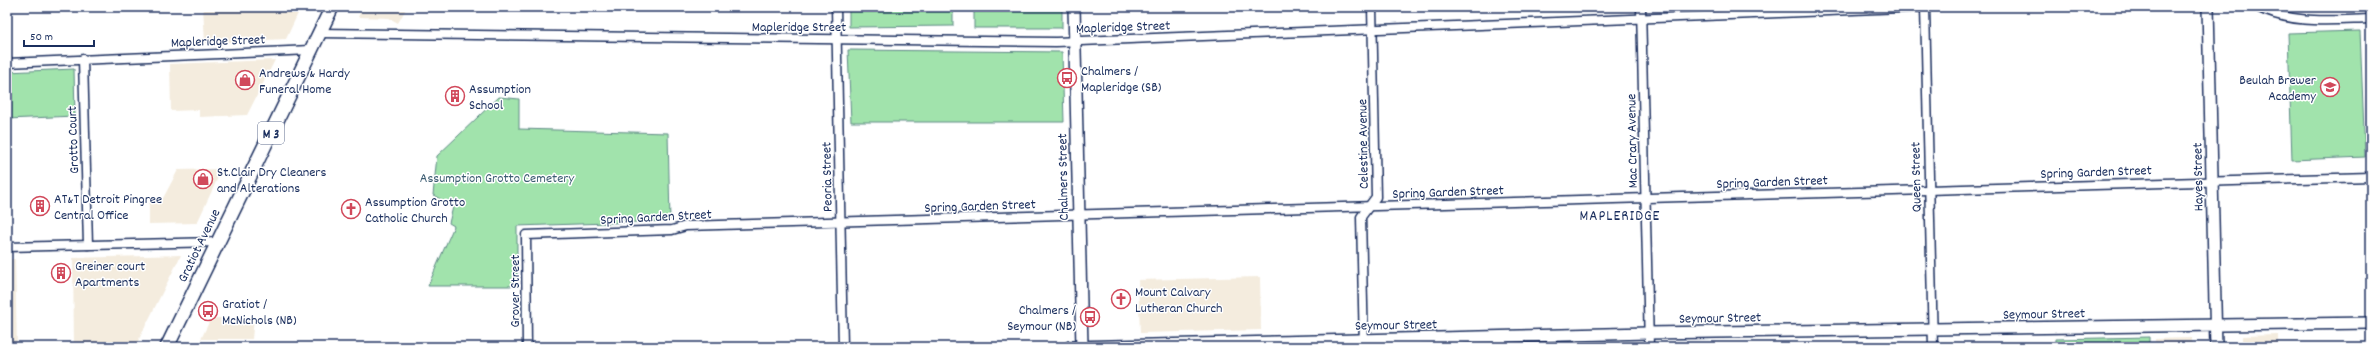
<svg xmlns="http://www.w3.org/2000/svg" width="2378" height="354" viewBox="0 0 2378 354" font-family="Dekko,sans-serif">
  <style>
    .built { fill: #f4ecde }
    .green { fill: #a1e3ac; stroke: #5e8985 }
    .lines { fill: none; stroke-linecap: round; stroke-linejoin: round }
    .minor-casing { stroke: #1b2f5e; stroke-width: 11 }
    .tertiary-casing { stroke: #1b2f5e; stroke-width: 14 }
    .primary-casing { stroke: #1b2f5e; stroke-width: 16 }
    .minor { stroke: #fff; stroke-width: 8 }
    .tertiary { stroke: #fff; stroke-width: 11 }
    .primary { stroke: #fff; stroke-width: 13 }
    .labels { text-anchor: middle; stroke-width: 3; stroke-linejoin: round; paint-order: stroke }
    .shield { fill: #fff; stroke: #5f6d8e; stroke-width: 1 }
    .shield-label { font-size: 13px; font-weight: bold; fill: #1b2f5e }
    .street-label { font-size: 14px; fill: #1b2f5e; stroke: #fff }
    .poi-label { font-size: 14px; fill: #1b2f5e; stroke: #fff; text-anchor: start }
    .park-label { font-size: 14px; fill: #3c5c72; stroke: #fff }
    .neighbourhood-label { font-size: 15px; letter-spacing: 1px; fill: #1b2f5e; stroke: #fff }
  </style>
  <rect width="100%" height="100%" fill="#fff"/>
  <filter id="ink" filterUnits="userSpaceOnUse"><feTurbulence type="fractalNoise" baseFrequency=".025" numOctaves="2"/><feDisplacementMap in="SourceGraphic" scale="8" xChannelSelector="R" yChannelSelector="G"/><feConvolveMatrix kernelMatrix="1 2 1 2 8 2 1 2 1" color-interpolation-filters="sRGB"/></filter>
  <g filter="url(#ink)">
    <g class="built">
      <polygon points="203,7 301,7 286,39 205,43"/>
      <polygon points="363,7 407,7 398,23 389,18 358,17"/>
      <polygon points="275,60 247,115 199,117 199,110 171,111 170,64"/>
      <polygon points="222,169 197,223 149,224 149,203 161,202 178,170"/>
      <polygon points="181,255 135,347 74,347 73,258"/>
      <polygon points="15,259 17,347 7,347 7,260"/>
      <polygon points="1260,277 1261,330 1140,333 1138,280"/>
      <polygon points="211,318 254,318 252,339 201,339"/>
      <polygon points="2278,335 2278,347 2242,347 2242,336"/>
      <polygon points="2192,338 2192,347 2155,347 2155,339"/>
    </g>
    <g class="green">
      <polygon points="849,7 953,7 953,26 849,27"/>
      <rect x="974" y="7" width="88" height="21"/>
      <polygon points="2360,31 2365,157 2292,160 2288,33"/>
      <polygon points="848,50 1062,52 1064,122 851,122"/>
      <polygon points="74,69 75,116 7,119 7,72"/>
      <polygon points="499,97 519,99 519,129 668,133 670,221 517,226 517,286 428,286 454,226 449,223 453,207 442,203 442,200 433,195 437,156"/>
      <polygon points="2149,337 2149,347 2055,347 2055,339"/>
    </g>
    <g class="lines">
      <g class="minor-casing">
        <g id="minor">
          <polyline points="836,7 843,347"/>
          <polyline points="1641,7 1649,347"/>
          <polyline points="1925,7 1933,347"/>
          <path d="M2257 7C2293 25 2332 20 2371 19"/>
          <polyline points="319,33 1056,42 1927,7"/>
          <polyline points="83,59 88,245"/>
          <polyline points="7,63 311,50"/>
          <polyline points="7,247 218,242"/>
          <polyline points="527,347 526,235 672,230 686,226 2371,177"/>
          <polyline points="1364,347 1361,217 1376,197 1372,7"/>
        </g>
      </g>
      <g class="tertiary-casing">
        <g id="tertiary">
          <polyline points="1074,7 1082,347"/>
          <polyline points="2208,7 2216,347"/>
          <polyline points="1070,347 1648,333 2371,323"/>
        </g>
      </g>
      <g class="primary-casing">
        <polyline id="primary" points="167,347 332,7"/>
      </g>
      <use href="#minor" class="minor"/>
      <use href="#tertiary" class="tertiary"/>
      <use href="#primary" class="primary"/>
    </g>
  </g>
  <defs>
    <g id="bus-ring" transform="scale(1)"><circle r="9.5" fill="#fff" stroke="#d1495b" stroke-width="1.5"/><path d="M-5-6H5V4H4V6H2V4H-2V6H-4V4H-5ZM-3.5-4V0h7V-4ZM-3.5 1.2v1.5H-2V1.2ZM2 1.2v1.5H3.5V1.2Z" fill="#d1495b"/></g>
    <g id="shop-ring" transform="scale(1)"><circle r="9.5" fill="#fff" stroke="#d1495b" stroke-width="1.5"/><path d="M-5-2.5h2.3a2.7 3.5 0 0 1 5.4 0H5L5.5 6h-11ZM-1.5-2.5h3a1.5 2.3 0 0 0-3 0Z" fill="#d1495b"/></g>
    <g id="school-ring" transform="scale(1)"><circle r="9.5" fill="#fff" stroke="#d1495b" stroke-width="1.5"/><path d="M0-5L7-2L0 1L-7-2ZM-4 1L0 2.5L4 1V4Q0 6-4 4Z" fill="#d1495b"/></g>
    <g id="building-ring" transform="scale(1)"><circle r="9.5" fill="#fff" stroke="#d1495b" stroke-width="1.5"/><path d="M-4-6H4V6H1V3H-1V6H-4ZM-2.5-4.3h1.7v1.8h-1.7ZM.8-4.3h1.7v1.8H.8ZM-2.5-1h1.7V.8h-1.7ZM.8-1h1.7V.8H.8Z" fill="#d1495b"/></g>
    <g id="church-ring" transform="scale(1)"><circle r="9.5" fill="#fff" stroke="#d1495b" stroke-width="1.5"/><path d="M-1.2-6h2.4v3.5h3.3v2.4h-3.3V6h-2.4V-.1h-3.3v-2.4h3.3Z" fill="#d1495b"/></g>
  </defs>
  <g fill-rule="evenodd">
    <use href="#bus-ring" x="1067" y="78"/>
    <use href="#shop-ring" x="245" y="80"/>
    <use href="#school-ring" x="2330" y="87"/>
    <use href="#building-ring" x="455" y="96"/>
    <use href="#shop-ring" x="203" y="179"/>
    <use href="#building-ring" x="40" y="206"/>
    <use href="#church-ring" x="351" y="209"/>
    <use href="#building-ring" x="61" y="273"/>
    <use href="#church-ring" x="1121" y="299"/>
    <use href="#bus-ring" x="208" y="311"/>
    <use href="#bus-ring" x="1090" y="317"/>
  </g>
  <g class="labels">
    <rect class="shield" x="258" y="122" width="26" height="22" rx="3"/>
    <g class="shield-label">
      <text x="271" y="138">M 3</text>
    </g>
    <g class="street-label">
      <text x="799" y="31">Mapleridge Street</text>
      <text transform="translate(1123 26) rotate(-2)" y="5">Mapleridge Street</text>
      <text transform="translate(218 40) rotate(-2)" y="5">Mapleridge Street</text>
      <text transform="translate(72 140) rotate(-92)" y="5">Grotto Court</text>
      <text transform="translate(1631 141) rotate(-91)" y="5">Mac Crary Avenue</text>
      <text transform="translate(1362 144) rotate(-91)" y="5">Celestine Avenue</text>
      <text transform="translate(2096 171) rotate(-2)" y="5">Spring Garden Street</text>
      <text transform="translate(826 177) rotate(-91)" y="5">Peoria Street</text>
      <text transform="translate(1062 177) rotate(-91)" y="5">Chalmers Street</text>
      <text transform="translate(1915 177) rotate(-91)" y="5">Queen Street</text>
      <text transform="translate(2197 177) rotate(-91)" y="5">Hayes Street</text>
      <text transform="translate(1772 181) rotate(-2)" y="5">Spring Garden Street</text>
      <text transform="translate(1448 191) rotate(-2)" y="5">Spring Garden Street</text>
      <text transform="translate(980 205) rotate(-2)" y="5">Spring Garden Street</text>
      <text transform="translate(656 216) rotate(-3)" y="5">Spring Garden Street</text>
      <text transform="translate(198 245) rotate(-64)" y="5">Gratiot Avenue</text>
      <text transform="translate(514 291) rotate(-90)" y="5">Grover Street</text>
      <text transform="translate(2044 313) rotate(-1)" y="5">Seymour Street</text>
      <text transform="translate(1720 317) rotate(-1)" y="5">Seymour Street</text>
      <text transform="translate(1396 324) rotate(-1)" y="5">Seymour Street</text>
    </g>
    <g class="poi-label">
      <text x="1081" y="75">Chalmers /<tspan x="1081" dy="16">Mapleridge (SB)</tspan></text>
      <text x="259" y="77">Andrews &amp; Hardy<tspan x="259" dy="16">Funeral Home</tspan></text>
      <text x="2316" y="84" text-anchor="end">Beulah Brewer<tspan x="2316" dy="16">Academy</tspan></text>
      <text x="469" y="93">Assumption<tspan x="469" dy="16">School</tspan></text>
      <text x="217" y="176">St.Clair Dry Cleaners<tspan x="217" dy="16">and Alterations</tspan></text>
      <text x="54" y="203">AT&amp;T Detroit Pingree<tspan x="54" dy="16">Central Office</tspan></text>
      <text x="365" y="206">Assumption Grotto<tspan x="365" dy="16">Catholic Church</tspan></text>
      <text x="75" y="270">Greiner court<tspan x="75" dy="16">Apartments</tspan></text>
      <text x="1135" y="296">Mount Calvary<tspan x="1135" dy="16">Lutheran Church</tspan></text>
      <text x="222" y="308">Gratiot /<tspan x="222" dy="16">McNichols (NB)</tspan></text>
      <text x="1076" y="314" text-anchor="end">Chalmers /<tspan x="1076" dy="16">Seymour (NB)</tspan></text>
    </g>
    <g class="park-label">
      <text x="497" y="182">Assumption Grotto Cemetery</text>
    </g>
    <g class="neighbourhood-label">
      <text x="1620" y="220">MAPLERIDGE</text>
    </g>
  </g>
  <rect width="2378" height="354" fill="none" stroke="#fff" stroke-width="24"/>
  <rect x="12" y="12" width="2354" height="330" fill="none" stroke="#1b2f5e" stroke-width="1.5" filter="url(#ink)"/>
  <path d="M24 40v6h70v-6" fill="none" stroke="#1b2f5e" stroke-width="2"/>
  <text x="30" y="40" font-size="12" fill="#1b2f5e" stroke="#ffffff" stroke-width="3" paint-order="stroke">50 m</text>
</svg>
